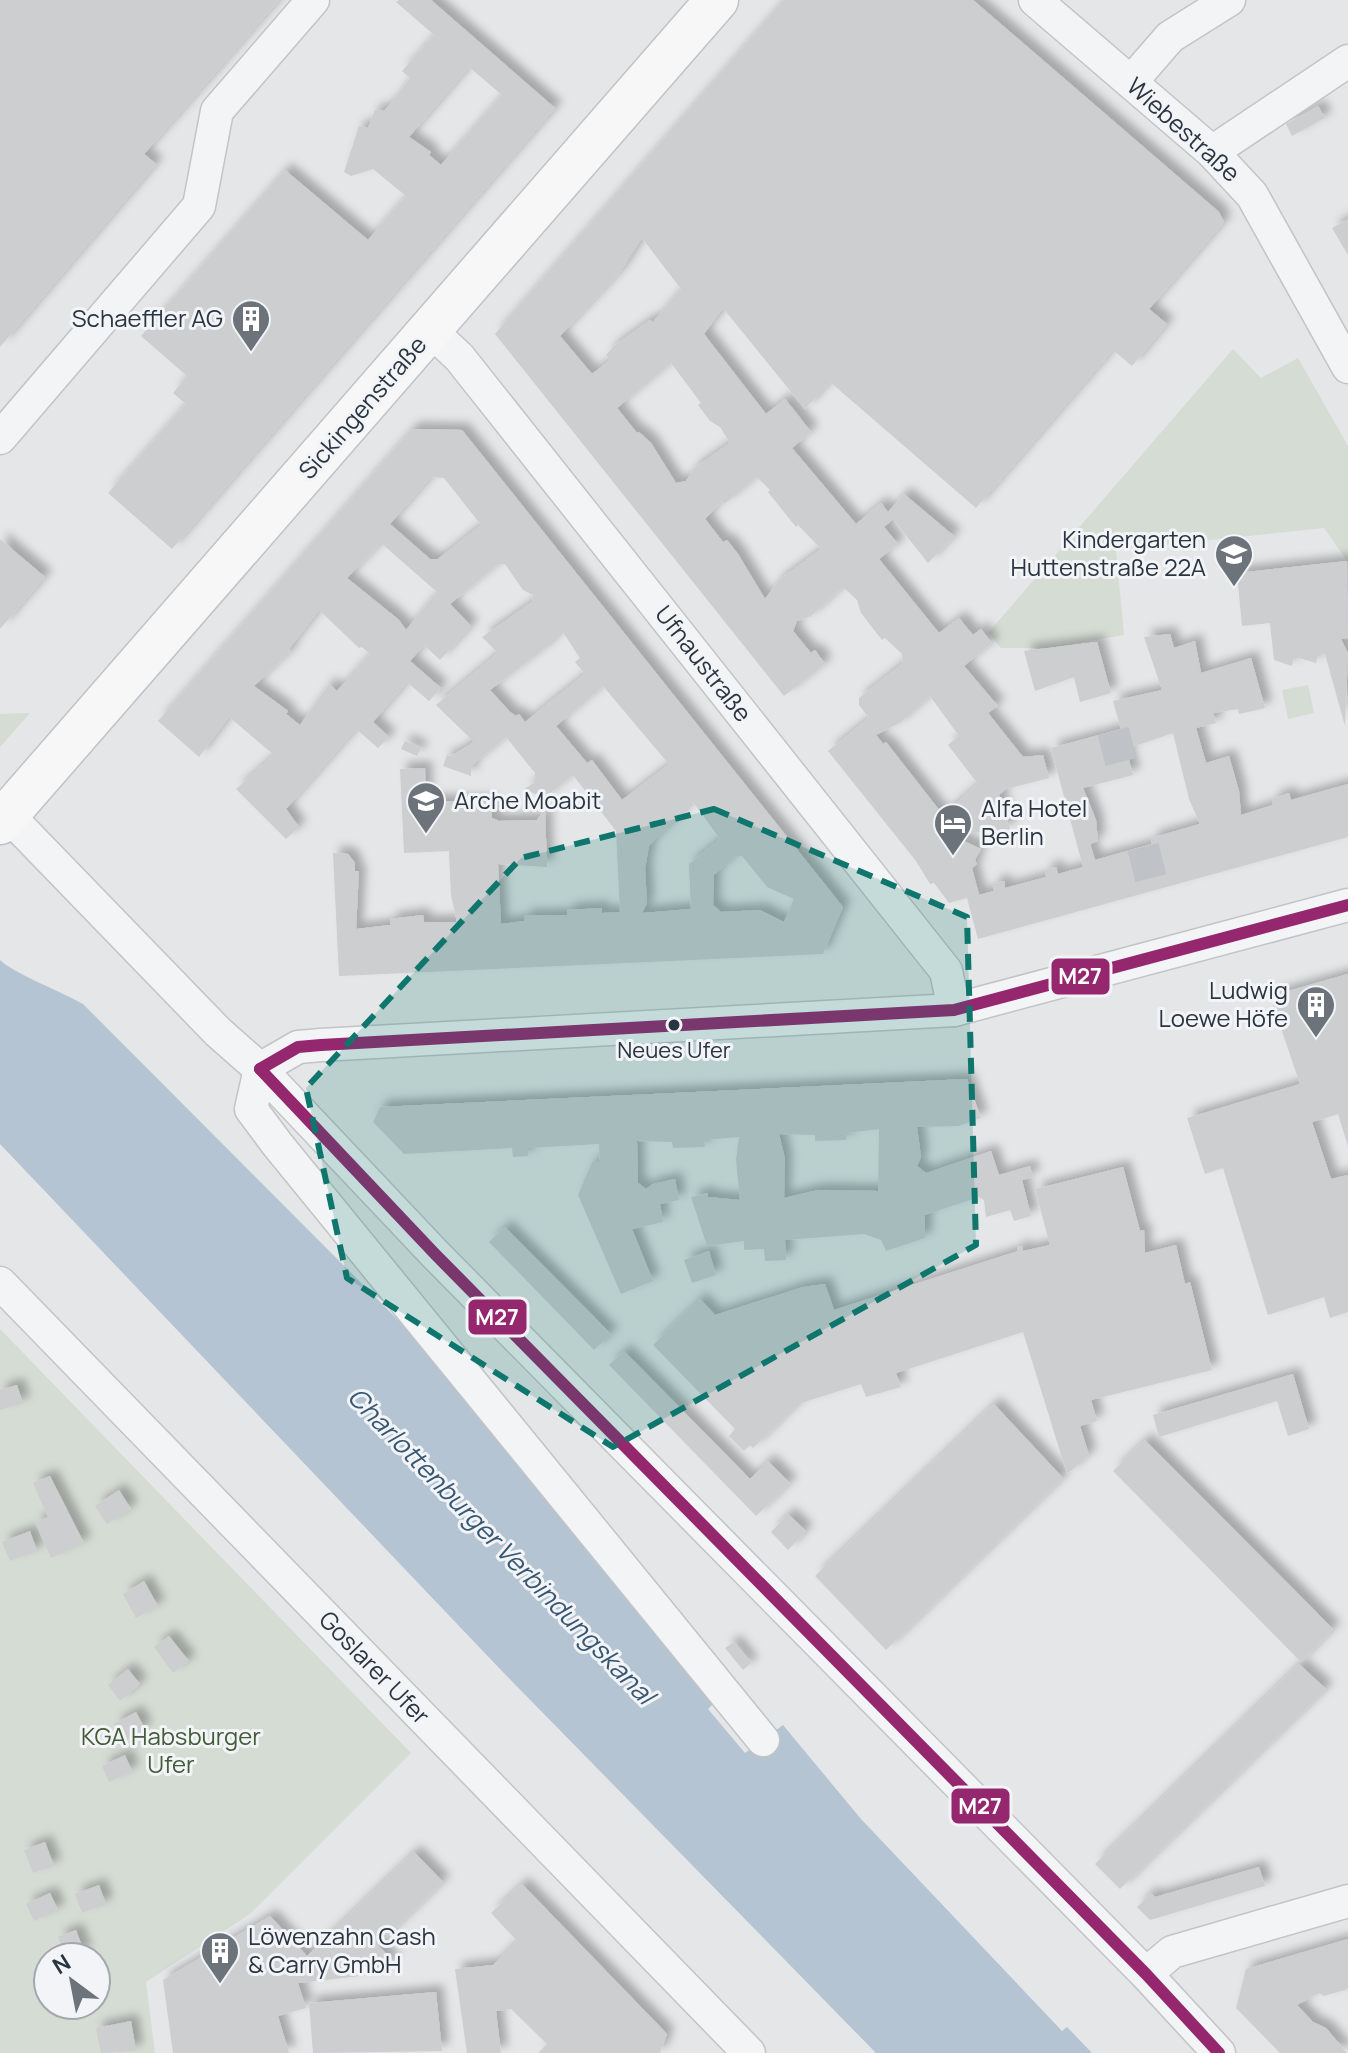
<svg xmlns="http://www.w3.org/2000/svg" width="1348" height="2053" viewBox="0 0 1348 2053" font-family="Manrope,sans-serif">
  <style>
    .green { fill: #d5dcd4; fill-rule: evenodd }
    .water { fill: #b4c4d2 }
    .building { fill: #ccced0; fill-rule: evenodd; filter: url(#shadow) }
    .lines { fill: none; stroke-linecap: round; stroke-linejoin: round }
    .minor-tunnel { stroke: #bfc3c7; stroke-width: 32; stroke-dasharray: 32 16; stroke-linecap: butt }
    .minor-casing { stroke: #c2c4c6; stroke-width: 35 }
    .major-casing { stroke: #c0c3c6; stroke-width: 45 }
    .minor { stroke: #f3f4f5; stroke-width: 32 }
    .major { stroke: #f7f7f7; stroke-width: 42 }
    .bus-1-casing { stroke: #f2f4f7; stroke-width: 18 }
    .bus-1 { stroke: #95276e; stroke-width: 12 }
    .marked { fill: #0f766e; fill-opacity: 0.2; stroke: #0f766e; stroke-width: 6; stroke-dasharray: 16 10; stroke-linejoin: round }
    .bus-dot { fill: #2b3541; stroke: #f2f4f7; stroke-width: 3 }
    .labels { text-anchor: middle; stroke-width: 6; stroke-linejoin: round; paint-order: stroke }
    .bus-label { font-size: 22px; fill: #2b3541; stroke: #f2f4f7 }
    .street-label { font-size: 24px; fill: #2b3541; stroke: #f2f4f7 }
    .poi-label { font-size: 24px; fill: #2b3541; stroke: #f2f4f7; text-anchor: end }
    .park-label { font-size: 24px; fill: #435c39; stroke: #f2f4f7 }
    .water-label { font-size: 26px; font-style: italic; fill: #375773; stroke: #f2f4f7 }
    .line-badge { stroke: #f2f4f7; stroke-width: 3 }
    .badge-label { font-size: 22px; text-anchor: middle; font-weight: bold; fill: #fff }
  </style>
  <defs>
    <filter id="shadow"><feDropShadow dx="7" dy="-7" stdDeviation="4" flood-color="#0004"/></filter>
  </defs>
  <rect width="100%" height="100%" fill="#e4e6e8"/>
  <g class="green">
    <polygon points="1233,349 1261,378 1298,358 1348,446 1348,562 1324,528 1116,550 1124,635 1049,648 1001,648 988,633"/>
    <polygon points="1308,685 1314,713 1288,719 1282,690"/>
    <polygon points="30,713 0,747 0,714"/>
    <path d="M0 1329 411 1753 250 1914 146 1982 155 2053H0ZM48 1957H96V2005H48Z"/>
  </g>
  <path class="water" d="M0 960C13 973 62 992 83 1004L425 1347 714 1703 708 1709 745 1753 783 1725 861 1819 1062 2031 1067 2027 1092 2053H876L500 1669 0 1144Z"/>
  <g class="building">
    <polygon points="0,0 279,0 144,154 156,164 0,347"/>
    <path d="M399 0H431L555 108 172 549 108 493 186 404 173 393 187 376 141 336 285 170 368 240 406 196 373 169 351 176 344 172 359 126 368 128 375 110 384 111 392 102 410 78 402 71 434 35 396 2ZM469 67 502 95 441 165 429 155 431 152 409 137Z"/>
    <path d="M784 0H973L1219 212 1224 222 1149 309 1167 324 1132 366 1113 350 976 508 830 382 805 409 723 308 704 334 766 414 785 399 798 415 811 432 792 448 856 524 881 503 888 512 904 494 954 536 928 563 893 519 884 527 898 544 879 559 939 633 959 618 973 635 981 629 992 643 964 666 998 706 988 713 1023 757 1043 755 1049 778 1006 789 999 795 1010 829 972 833 969 828 959 835 964 841 981 849 975 860 977 864 972 868 979 895 994 891 992 884 1004 881 1005 888 1046 877 1045 870 1051 868 1056 867 1058 874 1083 867 1051 748 1121 729 1113 701 1162 690 1144 637 1170 634 1174 648 1195 641 1201 673 1251 658 1265 708 1239 714 1238 709 1213 713 1216 723 1196 728 1206 763 1229 756 1239 791 1241 815 1273 805 1272 799 1289 793 1291 800 1348 784V837L978 939 967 898 949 903 934 883 930 884 916 861 828 751 869 718 859 705V698L903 663 902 654 885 638 882 640 861 613 857 600 843 587 811 616 797 621 793 631 811 653 815 650 825 664 784 696 495 334ZM642 238 681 289 653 322 650 320 614 346 606 355 610 360 592 374 560 336 620 272ZM671 363 701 403 698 405 710 421 720 427 730 443 694 468 686 481 676 483 651 443 639 432 637 433 617 408ZM757 477 770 490 768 492 796 527 798 525 821 549 779 580 765 599 738 554 727 540 723 542 705 519 721 502 724 504ZM930 696 959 736 948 745 978 784 943 815 886 742 883 744 876 735 901 722ZM1173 733 1189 799 1200 824 1151 838 1152 844 1095 860 1090 844 1098 841 1096 820 1083 788 1133 775 1126 749Z"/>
    <polygon points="1318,106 1325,118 1292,136 1286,124"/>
    <polygon points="1348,219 1348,255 1332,228"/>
    <path d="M412 429 462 430 843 907 823 954 339 976 333 853 348 854 355 863V871H359L356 929 390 925V919L423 915 424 922H457L451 895 449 851 404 853 400 769 425 768 426 801 491 802 492 818 499 821 537 820 545 809 547 867 498 864 501 924 524 921V916L567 915V910L602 908V913L620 912 616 831 573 775 544 798 524 789 534 783 535 773 506 737 471 766V776L443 766 447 755 451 756 474 742 436 705 498 653 482 637 532 602 533 595 523 590 505 564H498L450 604 471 626 440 660 424 645 410 661 441 688 429 701 407 682 373 722 389 737 378 748 356 729 286 809 299 827 286 839 236 789 274 755 229 717 199 757 158 721ZM431 477 444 478 481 525 438 559H430L390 524ZM381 543 437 592 406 630 399 620 347 578ZM319 610 359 648 362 647 370 654 337 691 329 684 300 725 286 714 288 711 254 686 291 651 289 649ZM562 631 580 658 575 662 585 674 525 722 519 714 516 716 510 712 490 690 544 649ZM603 686 667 762V766L622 800 592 760 587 763 556 726ZM693 802 720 839 689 864 691 909 642 913 647 903 645 868 649 846ZM742 856 767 887 794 899 784 922 760 910 721 912 713 905 714 875 734 857Z"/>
    <polygon points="0,539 45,577 0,629"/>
    <polygon points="1347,561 1348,638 1341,639 1348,653 1345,726 1325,654 1318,655 1316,663 1299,658 1293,659 1292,666 1274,660 1270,623 1242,626 1237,573"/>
    <polygon points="1097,642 1111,693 1080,702 1074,677 1035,691 1024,651"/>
    <polygon points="405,741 421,748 417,756 401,749"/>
    <polygon points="1348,974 1348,1146 1338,1114 1312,1122 1331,1179 1348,1175 1348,1312 1330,1318 1324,1297 1268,1315 1223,1168 1205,1174 1187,1118 1300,1084 1270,996"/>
    <path d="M967 1079 981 1118 958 1126 917 1127 921 1157 917 1166 926 1173 991 1151 999 1175 1030 1166 1033 1177 1022 1180 1031 1216 1014 1221 1010 1210 986 1217 984 1200 979 1197 925 1215V1238L886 1251 881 1240 864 1234 785 1240 786 1260 765 1261 764 1249 744 1250V1241L707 1246 691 1197 708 1193V1197L740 1200 736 1160 739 1137 704 1140 705 1147 673 1148 672 1142 637 1141 638 1183 646 1189 653 1184 675 1179 679 1200 660 1204 663 1222 632 1229 653 1281 621 1294 578 1195 592 1162H600L599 1144 528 1148V1156L513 1157 512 1148 404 1154 373 1122 380 1107ZM879 1129 878 1191 818 1190 784 1198 785 1159 779 1134 815 1135V1141L846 1140V1133Z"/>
    <polygon points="1123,1167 1140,1231 1144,1230 1145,1253 1176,1245 1185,1284 1190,1282 1212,1370 1091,1400 1097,1421 1080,1426 1089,1455 1067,1474 1023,1332 896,1373 901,1387 866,1397 861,1384 798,1404 753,1448 750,1445 744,1451 729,1436 735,1429 653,1345 700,1299 715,1315 803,1287 825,1284 834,1310 1018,1251 1017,1247 1022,1246 1023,1251 1050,1245 1035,1189"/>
    <polygon points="505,1227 611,1334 594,1350 489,1242"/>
    <polygon points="709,1251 716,1275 692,1283 684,1260"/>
    <polygon points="624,1351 750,1479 768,1461 790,1483 756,1516 609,1365"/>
    <polygon points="1293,1374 1309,1429 1288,1436 1277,1401 1159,1437 1153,1415"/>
    <polygon points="17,1385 23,1403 0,1410 0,1390"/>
    <polygon points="994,1404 1063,1478 886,1650 815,1576"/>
    <polygon points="1145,1440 1333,1629 1301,1662 1113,1471"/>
    <polygon points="50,1476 84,1543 51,1558 35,1522 48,1517 33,1483"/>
    <polygon points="119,1490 131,1509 107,1524 95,1506"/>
    <polygon points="788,1514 806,1531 788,1550 771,1532"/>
    <polygon points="30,1531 37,1551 10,1561 2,1542"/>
    <polygon points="144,1581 158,1606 136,1618 123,1594"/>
    <polygon points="169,1636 189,1661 173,1673 154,1647"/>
    <polygon points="734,1642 751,1663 743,1670 725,1648"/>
    <polygon points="1299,1664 1326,1689 1120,1889 1095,1864"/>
    <polygon points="128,1669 140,1684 120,1701 108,1685"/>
    <polygon points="136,1712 145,1729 124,1741 114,1724"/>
    <polygon points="125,1755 132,1771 109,1782 102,1766"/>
    <polygon points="45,1842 54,1866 33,1873 24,1850"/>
    <polygon points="414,1852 443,1882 378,1945 393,1961 378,1974 298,1983 306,2008 278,2016 289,2053 173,2053 163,1980 270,1916 307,1956"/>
    <polygon points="1259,1867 1265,1886 1150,1920 1137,1907 1151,1893 1155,1897"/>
    <polygon points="522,1884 667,2034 660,2053 538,2053 547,2044 511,2009 496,2011 501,2053 467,2053 455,1969 493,1965 517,1941 491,1913"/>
    <polygon points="99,1885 106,1904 82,1913 75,1894"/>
    <polygon points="50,1893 58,1910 34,1921 26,1904"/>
    <polygon points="76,1930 85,1954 66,1957 58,1937"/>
    <polygon points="1348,1939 1348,1989 1324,1996 1319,1993 1297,2005 1313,2022 1326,2028 1347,2053 1280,2053 1236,2008 1246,1969"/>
    <polygon points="436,1992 442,2051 313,2053 309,2003"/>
    <polygon points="131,2021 136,2051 101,2053 96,2028"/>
  </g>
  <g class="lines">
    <g class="minor-tunnel">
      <polyline points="1113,731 1125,777"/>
      <polyline points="1143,847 1154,891"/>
    </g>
    <g class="minor-casing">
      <g id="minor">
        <polyline points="1035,0 1212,152 1252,195 1348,367"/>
        <polyline points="1131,82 1170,37 1229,0"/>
        <polyline points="1212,152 1348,61"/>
        <polyline points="430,330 459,357 946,971 954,1010"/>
        <polyline points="0,438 199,206 217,111 313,0"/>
        <polyline points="0,807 218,1032 260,1069 435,1254 1146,1974 1219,2053"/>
        <polyline points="260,1069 298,1047 321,1045 954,1010 1348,905"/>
        <polyline points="260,1069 251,1109 277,1144 763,1740"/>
        <polyline points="0,1283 749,2053"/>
        <polyline points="1146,1974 1172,1952 1348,1901"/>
      </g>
    </g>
    <g class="major-casing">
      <polyline id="major" points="0,823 717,0"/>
    </g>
    <use href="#minor" class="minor"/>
    <use href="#major" class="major"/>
    <g class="bus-1-casing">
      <g id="bus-1">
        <polyline points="260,1069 435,1254 1146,1974 1219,2053"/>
        <polyline points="260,1069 298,1047 321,1045 954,1010 1348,905"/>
      </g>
    </g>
    <use href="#bus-1" class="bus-1"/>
  </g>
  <path class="marked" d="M714 809 967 917 976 1245 613 1447 347 1278 306 1088 521 858Z"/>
  <defs>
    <g id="building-pin" transform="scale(2)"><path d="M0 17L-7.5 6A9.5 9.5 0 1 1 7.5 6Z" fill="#6c737b" stroke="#f2f4f7"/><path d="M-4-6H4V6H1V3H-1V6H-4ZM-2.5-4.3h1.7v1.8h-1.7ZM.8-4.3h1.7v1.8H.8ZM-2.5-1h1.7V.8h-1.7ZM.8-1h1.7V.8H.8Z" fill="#fff"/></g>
    <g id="school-pin" transform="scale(2)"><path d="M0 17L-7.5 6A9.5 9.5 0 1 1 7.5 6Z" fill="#6c737b" stroke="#f2f4f7"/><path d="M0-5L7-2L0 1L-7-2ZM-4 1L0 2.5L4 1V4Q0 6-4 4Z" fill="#fff"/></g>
    <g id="hotel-pin" transform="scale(2)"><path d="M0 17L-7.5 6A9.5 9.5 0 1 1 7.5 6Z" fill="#6c737b" stroke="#f2f4f7"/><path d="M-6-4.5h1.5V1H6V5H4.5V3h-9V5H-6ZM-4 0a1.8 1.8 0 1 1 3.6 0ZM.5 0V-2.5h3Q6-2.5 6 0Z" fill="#fff"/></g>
  </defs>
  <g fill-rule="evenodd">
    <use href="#building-pin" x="251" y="319"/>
    <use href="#school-pin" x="1234" y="554"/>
    <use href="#school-pin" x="426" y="801"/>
    <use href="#hotel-pin" x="953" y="823"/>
    <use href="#building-pin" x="1316" y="1005"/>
    <use href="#building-pin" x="220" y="1951"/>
  </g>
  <circle class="bus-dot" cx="674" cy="1025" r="7"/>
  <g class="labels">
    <g class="bus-label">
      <text x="674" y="1058">Neues Ufer</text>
    </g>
    <g class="street-label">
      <text transform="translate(1183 130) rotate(42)" y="8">Wiebestraße</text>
      <text transform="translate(363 408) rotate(-49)" y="8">Sickingenstraße</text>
      <text transform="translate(703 664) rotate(52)" y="8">Ufnaustraße</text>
      <text transform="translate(374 1668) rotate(46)" y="8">Goslarer Ufer</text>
    </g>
    <g class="poi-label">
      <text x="223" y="327">Schaeffler AG</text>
      <text x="1206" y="548">Kindergarten<tspan x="1206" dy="28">Huttenstraße 22A</tspan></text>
      <text x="454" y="809" text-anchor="start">Arche Moabit</text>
      <text x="981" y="817" text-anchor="start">Alfa Hotel<tspan x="981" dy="28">Berlin</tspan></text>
      <text x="1288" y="999">Ludwig<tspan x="1288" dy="28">Loewe Höfe</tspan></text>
      <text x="248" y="1945" text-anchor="start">Löwenzahn Cash<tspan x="248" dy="28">&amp; Carry GmbH</tspan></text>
    </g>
    <g class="park-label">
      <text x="171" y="1745">KGA Habsburger<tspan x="171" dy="28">Ufer</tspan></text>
    </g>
    <g class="water-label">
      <text transform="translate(501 1546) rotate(46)" y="9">Charlottenburger Verbindungskanal</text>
    </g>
  </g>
  <g class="line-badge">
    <rect x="1050" y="957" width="61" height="39" rx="8" fill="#95276e"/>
    <rect x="467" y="1298" width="61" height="38" rx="8" fill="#95276e"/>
    <rect x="950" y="1787" width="61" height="38" rx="8" fill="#95276e"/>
  </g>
  <g class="badge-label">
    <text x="1080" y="984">M27</text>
    <text x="497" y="1325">M27</text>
    <text x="980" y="1814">M27</text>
  </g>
  <g transform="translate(72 1981) rotate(328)"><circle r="38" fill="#f2f4f7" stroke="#a2a8ae" stroke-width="2"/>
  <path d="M0-6L14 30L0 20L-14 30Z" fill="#6c737b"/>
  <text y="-12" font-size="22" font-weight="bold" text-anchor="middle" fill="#2b3541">N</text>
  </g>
</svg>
